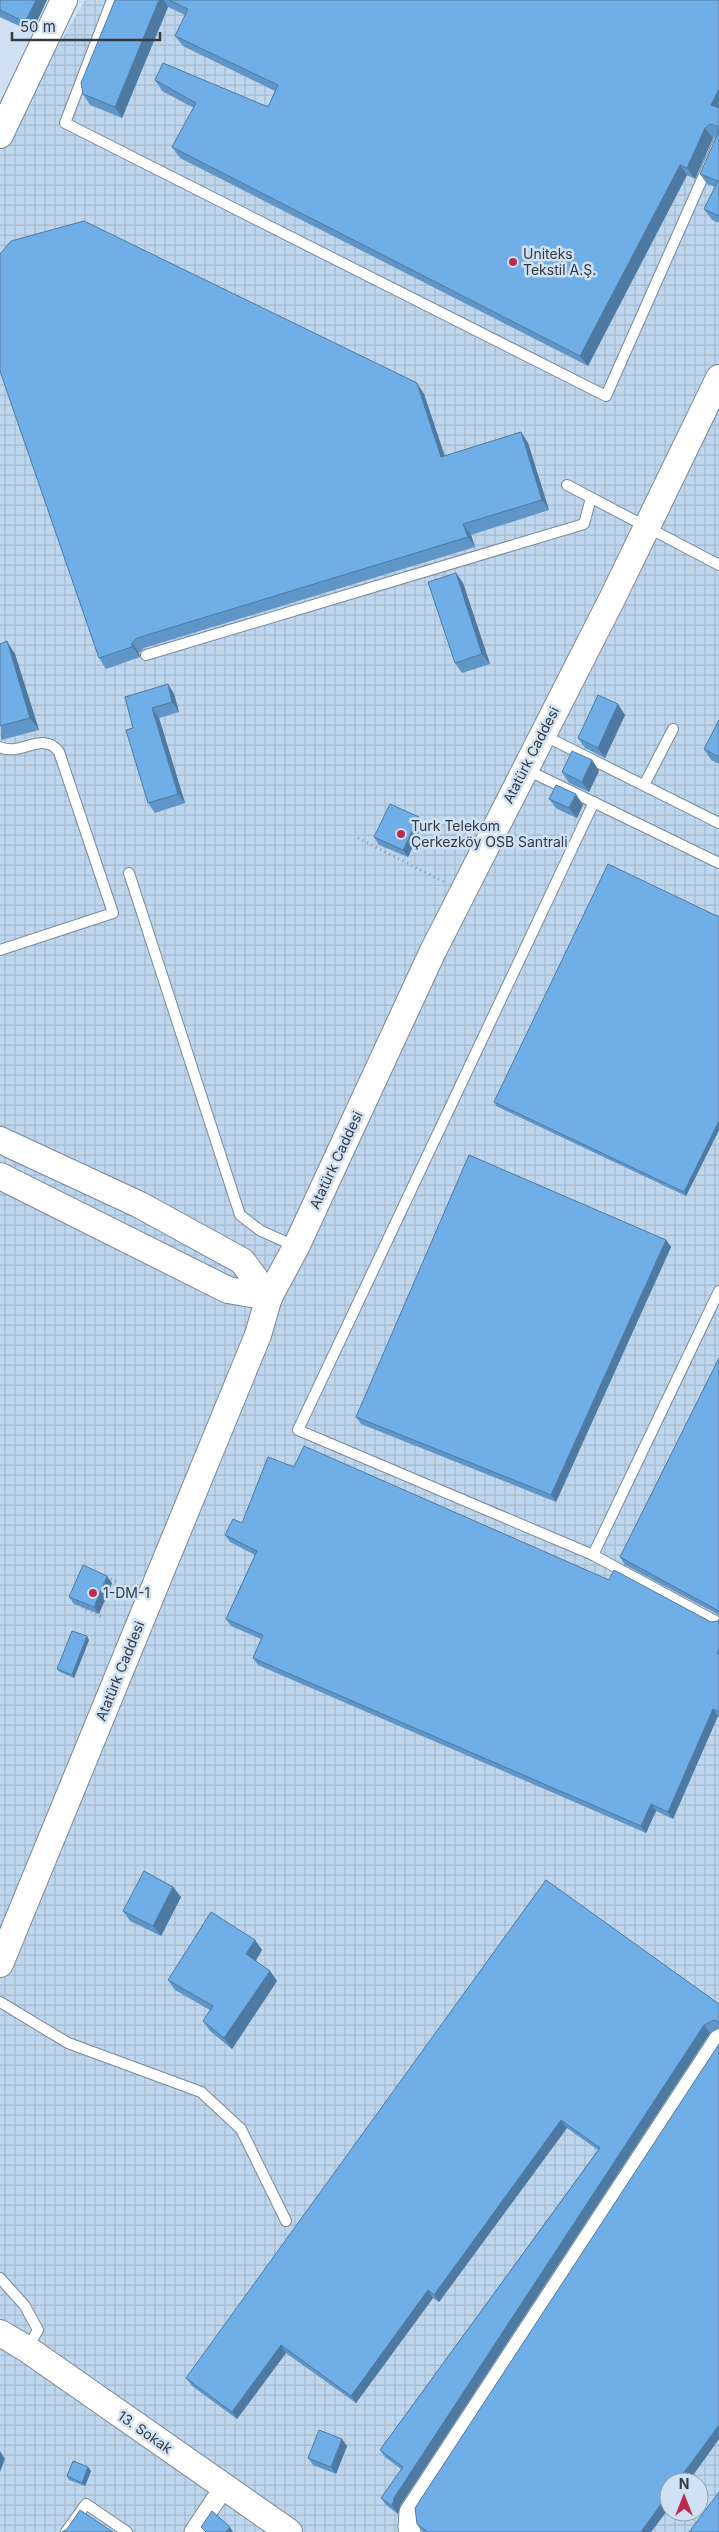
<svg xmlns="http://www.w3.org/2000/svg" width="719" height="2532" viewBox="0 0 719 2532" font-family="Inter,sans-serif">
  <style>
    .industrial { fill: url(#industrial-grid); fill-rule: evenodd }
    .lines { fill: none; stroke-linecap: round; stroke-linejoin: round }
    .lane-casing { stroke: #798999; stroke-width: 12 }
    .street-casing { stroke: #798999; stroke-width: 21 }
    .secondary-casing { stroke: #798999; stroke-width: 28 }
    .path { stroke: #8a97a4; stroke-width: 3; stroke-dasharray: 1 4; stroke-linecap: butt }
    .lane { stroke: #fff; stroke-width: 10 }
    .street { stroke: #fff; stroke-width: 19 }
    .secondary { stroke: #fff; stroke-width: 26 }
    .wall { fill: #6096c7 }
    .shaded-wall { fill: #4e7aa2 }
    .building { fill: #70aee7; stroke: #4e7aa2 }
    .poi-dot { fill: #bb2b4f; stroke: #cfe1f3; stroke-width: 2 }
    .labels { text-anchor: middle; stroke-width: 5; stroke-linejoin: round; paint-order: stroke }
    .poi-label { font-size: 14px; fill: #333a41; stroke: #cfe1f3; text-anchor: start }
    .street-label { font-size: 14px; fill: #333a41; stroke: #cfe1f3 }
  </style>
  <defs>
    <pattern id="industrial-grid" width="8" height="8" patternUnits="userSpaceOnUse" patternTransform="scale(1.25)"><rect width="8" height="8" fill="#bfd7ee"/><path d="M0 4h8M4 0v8" fill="none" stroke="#a5b9cd"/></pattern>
  </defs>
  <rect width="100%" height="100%" fill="#cfe1f3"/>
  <path class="industrial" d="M85 0H719V2532H0V146ZM669 2482H699V2512H669Z"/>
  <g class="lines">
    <g class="lane-casing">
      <g id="lane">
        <polyline points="112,0 65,123 606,396 719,141"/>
        <polyline points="567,485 719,565"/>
        <polyline points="146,655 584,524 591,498"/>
        <polyline points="543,735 719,823"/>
        <path d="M0 747C20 757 44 730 59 752L113 913 0 950"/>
        <polyline points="525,769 719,863"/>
        <polyline points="644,785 673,729"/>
        <polyline points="594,802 298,1430 593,1555 719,1623"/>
        <polyline points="129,873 240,1215 261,1231 295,1246"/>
        <polyline points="593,1555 719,1291"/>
        <polyline points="0,2002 68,2043 201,2092 241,2129 286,2221"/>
        <polyline points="0,2278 25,2306 38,2330 27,2349"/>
        <polyline points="66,2532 86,2504 127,2532"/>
      </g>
    </g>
    <g class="street-casing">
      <g id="street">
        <polyline points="194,2532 224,2487"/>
        <polyline points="411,2532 408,2528 409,2512 719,2039"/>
      </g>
    </g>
    <g class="secondary-casing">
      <g id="secondary">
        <polyline points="0,135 64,0"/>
        <polyline points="0,1140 140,1205 242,1261 269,1297"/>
        <polyline points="0,1176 228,1290 269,1297"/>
        <polyline points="0,1964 258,1335 269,1297 296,1247 433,951 612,599 719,378"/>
        <polyline points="0,2333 27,2349 289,2532"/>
      </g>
    </g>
    <g class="path">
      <polyline points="358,838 444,882"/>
      <polyline points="106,1577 119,1583"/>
      <polyline points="82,1607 103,1617"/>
    </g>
    <use href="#lane" class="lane"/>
    <use href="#street" class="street"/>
    <use href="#secondary" class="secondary"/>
  </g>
  <g class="wall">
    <polygon points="0,0 47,0 32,32 0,17"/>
    <polygon points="115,0 719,0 719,223 712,220 704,209 715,187 707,184 700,174 717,135 713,138 695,179 687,175 588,366 180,158 172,147 194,108 162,91 155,80 268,107 275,91 183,46 175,36 185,15 168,7 122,118 90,105 83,94"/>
    <polygon points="424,394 445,456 521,432 528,443 549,510 471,535 475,547 144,648 139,653 140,657 106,669 99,658"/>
    <polygon points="456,573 463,583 490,664 462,673 455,663"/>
    <polygon points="0,644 15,654 39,730 1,740"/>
    <polygon points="168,684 174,694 179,712 159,718 185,803 155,813 148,803 133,728"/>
    <polygon points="625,715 605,758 585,748 578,738"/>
    <polygon points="719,720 719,764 711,760 704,749"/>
    <polygon points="592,760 599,771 589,792 569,783 562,772"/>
    <polygon points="549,799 583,805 577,818 557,809"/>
    <polygon points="419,817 423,824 408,857 379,845 374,837"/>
    <polygon points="719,917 719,1130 686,1196 496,1106 494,1102"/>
    <polygon points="666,1240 671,1247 556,1502 361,1424 356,1417"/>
    <polygon points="719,1358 719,1615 625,1565 620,1557"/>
    <polygon points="294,1467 609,1580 711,1622 718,1621 719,1619 719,1717 718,1716 673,1819 656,1811 646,1833 258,1665 253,1658 261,1639 231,1626 226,1619 255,1555 230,1542 225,1535 242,1523"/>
    <polygon points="112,1583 99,1614 74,1604 69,1597"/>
    <polygon points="89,1640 74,1678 60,1672 57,1669"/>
    <polygon points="173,1887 181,1897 161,1936 130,1921 123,1911"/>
    <polygon points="255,1940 262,1950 256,1961 270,1971 277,1981 232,2049 210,2031 203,2021 210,2010 175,1990 168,1980"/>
    <polygon points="719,2004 719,2028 710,2033 400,2506 398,2514 386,2505 381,2498 401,2469 385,2457 380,2450 598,2150 567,2128 439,2302 433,2298 356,2403 286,2353 237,2419 192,2386 186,2378"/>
    <polygon points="719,2044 719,2439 688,2482 669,2482 669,2508 651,2532 423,2532 417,2524"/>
    <polygon points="347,2446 336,2474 313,2465 308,2458"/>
    <polygon points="88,2467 91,2471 85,2486 69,2480 67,2476"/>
  </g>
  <g class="shaded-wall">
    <polygon points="36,0 47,0 32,32 25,22"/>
    <polygon points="159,0 164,0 168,7 122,118 115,107"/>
    <polygon points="719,89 719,113 711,105"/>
    <polygon points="705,128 713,138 695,179 687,168"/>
    <polygon points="680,165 687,175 588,366 580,356"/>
    <polygon points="417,383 424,394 448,467 441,457"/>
    <polygon points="521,432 528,443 549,510 542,500"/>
    <polygon points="463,524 471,535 475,547 468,537"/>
    <polygon points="456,573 463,583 490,664 482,654"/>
    <polygon points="7,641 15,654 39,730 30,718"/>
    <polygon points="132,643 139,653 140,657 132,647"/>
    <polygon points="168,684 174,694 179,712 172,702"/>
    <polygon points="618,704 625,715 605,758 598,748"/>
    <polygon points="152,708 159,718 185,803 178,794"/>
    <polygon points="592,760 599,771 589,792 582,782"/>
    <polygon points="576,794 583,805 577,818 569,808"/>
    <polygon points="419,817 423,824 408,857 403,850"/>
    <polygon points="719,1121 719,1130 686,1196 684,1192"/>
    <polygon points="666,1240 671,1247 556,1502 551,1495"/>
    <polygon points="107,1576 112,1583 99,1614 94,1607"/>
    <polygon points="87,1636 89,1640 74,1678 72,1675"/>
    <polygon points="713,1709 718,1716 673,1819 668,1812"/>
    <polygon points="651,1804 656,1811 646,1833 641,1826"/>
    <polygon points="173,1887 181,1897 161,1936 153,1926"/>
    <polygon points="255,1940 262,1950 253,1964 246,1954"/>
    <polygon points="270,1971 277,1981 232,2049 224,2038"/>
    <polygon points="704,2025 710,2033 400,2506 398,2514 392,2506 394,2498"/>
    <polygon points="561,2120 567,2128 439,2302 434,2295"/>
    <polygon points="428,2290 433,2298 356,2403 351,2396"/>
    <polygon points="281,2345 286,2353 237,2419 232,2412"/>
    <polygon points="719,2425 719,2439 688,2482 677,2482"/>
    <polygon points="342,2439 347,2446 336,2474 331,2467"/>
    <polygon points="0,2451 5,2459 0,2472"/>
    <polygon points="88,2467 91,2471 85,2486 82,2483"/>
    <polygon points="669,2493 669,2508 651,2532 641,2532"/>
    <polygon points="230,2527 233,2532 226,2532"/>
  </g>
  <g class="building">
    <polygon points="0,0 36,0 25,22 0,10"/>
    <polygon points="115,0 159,0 115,107 83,94 81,83"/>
    <polygon points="169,0 719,0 719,89 711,105 719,108 719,216 704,209 718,181 700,174 718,133 717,126 710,124 705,128 687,168 680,165 580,356 172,147 196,103 155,80 163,63 268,107 278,85 175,36 188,9"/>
    <polygon points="84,221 417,383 441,457 521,432 542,500 463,524 468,537 137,638 132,643 132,647 99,658 0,371 0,254 11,241"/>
    <polygon points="456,573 482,654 455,663 428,582"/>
    <polygon points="7,641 30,718 0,726 0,644"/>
    <polygon points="168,684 172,702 152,708 178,794 148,803 126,730 133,728 125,697"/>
    <polygon points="598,695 618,704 598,748 578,738"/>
    <polygon points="719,720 719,757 704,749"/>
    <polygon points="572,751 592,760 582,782 562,772"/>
    <polygon points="556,785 576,794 569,808 549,799"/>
    <polygon points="390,804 419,817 403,850 374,837"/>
    <polygon points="608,864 719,917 719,1121 684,1192 494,1102"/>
    <polygon points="469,1155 666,1240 551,1495 356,1417"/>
    <polygon points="719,1358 719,1612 717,1610 620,1557"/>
    <polygon points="304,1446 609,1580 614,1570 711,1622 718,1621 719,1619 719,1648 717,1653 719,1654 719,1712 713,1709 668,1812 651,1804 641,1826 253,1658 263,1635 226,1619 257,1551 225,1535 233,1519 242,1523 268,1457 294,1467"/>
    <polygon points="83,1565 107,1576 94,1607 69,1597"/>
    <polygon points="72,1631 87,1636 72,1675 57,1669"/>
    <polygon points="144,1871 173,1887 153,1926 123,1911"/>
    <polygon points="546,1880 719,2004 719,2022 714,2020 704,2025 394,2498 392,2506 381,2498 403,2467 380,2450 600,2148 561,2120 434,2295 428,2290 351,2396 281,2345 232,2412 186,2378"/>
    <polygon points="211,1912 255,1940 246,1954 270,1971 224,2038 203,2021 213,2006 168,1980"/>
    <polygon points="719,2044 719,2425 677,2482 669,2482 669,2493 641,2532 428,2532 417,2524 415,2508"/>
    <polygon points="319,2430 342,2439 331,2467 308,2458"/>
    <polygon points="73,2461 88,2467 82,2483 67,2476"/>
    <polygon points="719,2492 719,2532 689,2532"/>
    <polygon points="80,2510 113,2532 62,2532 67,2529"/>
    <polygon points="212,2511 230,2527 226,2532 206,2532 201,2527"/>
  </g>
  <g class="poi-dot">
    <circle cx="513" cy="262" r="5"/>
    <circle cx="401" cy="834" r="5"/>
    <circle cx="93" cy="1593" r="5"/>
  </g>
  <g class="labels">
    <g class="poi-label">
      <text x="523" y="259">Uniteks<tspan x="523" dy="16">Tekstil A.Ş.</tspan></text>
      <text x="411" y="831">Turk Telekom<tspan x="411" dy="16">Çerkezköy OSB Santrali</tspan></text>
      <text x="103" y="1598">1-DM-1</text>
    </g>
    <g class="street-label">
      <text transform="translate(531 755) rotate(-63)" y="5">Atatürk Caddesi</text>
      <text transform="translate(336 1160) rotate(-65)" y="5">Atatürk Caddesi</text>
      <text transform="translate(120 1671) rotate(-68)" y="5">Atatürk Caddesi</text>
      <text transform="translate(145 2432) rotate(35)" y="5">13. Sokak</text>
    </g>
  </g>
  <g transform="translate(684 2497)"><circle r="24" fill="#cfe1f3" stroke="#919eac"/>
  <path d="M0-4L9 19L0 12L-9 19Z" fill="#bb2b4f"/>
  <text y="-8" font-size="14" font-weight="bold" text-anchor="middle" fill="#333a41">N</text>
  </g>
  <path d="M12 32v8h148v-8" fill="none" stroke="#333a41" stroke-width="2.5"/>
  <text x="20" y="32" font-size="15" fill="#333a41" stroke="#cfe1f3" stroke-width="4" paint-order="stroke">50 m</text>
</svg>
